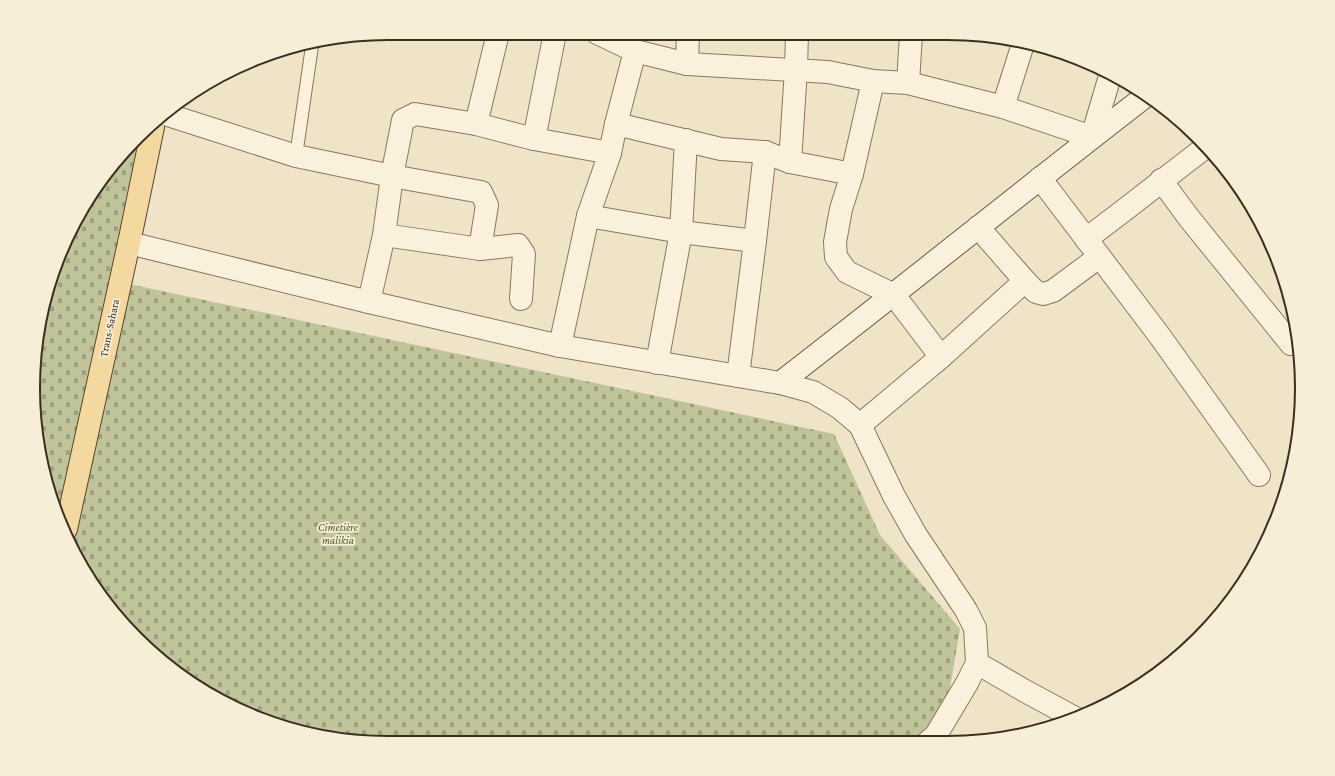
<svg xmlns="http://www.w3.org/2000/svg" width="1335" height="776" viewBox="0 0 1335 776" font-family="'Crimson Pro',serif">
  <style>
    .cemetery { fill: url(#cemetery-stones) }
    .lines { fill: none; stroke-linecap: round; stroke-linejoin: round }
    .lane-casing { stroke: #8d765c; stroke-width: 14 }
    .street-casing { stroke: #8d765c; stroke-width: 24 }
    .secondary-casing { stroke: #6f573f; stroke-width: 24 }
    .primary-casing { stroke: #5b4430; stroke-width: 24 }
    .lane { stroke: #faf1dc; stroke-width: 12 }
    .street { stroke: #faf1dc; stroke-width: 22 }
    .secondary { stroke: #faf1dc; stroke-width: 22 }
    .primary { stroke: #f3d9a0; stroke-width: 22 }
    .labels { text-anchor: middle; stroke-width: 3.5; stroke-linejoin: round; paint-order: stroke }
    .street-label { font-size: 11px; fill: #3d2e20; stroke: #f7eed8 }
    .park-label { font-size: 11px; font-style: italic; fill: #4d5a26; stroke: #f7eed8 }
    .rim { fill: none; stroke: #3d2e20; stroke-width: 2 }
  </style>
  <defs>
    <pattern id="cemetery-stones" width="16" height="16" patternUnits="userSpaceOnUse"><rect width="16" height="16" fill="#bfc49a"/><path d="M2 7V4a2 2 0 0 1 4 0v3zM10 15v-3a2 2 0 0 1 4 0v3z" fill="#9ca07d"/></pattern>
  </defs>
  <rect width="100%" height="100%" fill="#f0e4c8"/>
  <polygon class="cemetery" points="153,127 120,282 834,434 880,535 960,629 948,700 923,742 365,742 274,724 191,683 107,604 52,502 34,411 45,296 93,191"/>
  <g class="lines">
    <g class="lane-casing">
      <polyline id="lane" points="296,156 312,46"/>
    </g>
    <g class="street-casing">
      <g id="street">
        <polyline points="597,33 635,51 687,64 828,72 873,81 908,83"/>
        <polyline points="911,34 908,83 1003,107 1092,137 1110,76"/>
        <polyline points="687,64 688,33"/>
        <polyline points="873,81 852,174 841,209 835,242 836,257 847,272 894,295 941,357"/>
        <polyline points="1003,107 1023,44"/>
        <polyline points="165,114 296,156 392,176 481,192 487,205 480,249"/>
        <polyline points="476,124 498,33"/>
        <polyline points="616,124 721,149 765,152 790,162 852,174"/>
        <polyline points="534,139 555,33"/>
        <polyline points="790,162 796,69 797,34"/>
        <polyline points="1040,178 1159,335 1259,475"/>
        <polyline points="1161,180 1189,218 1291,344"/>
        <polyline points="588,216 681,232 755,241"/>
        <polyline points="978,227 1025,281 1036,292 1043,294 1053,291 1099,257"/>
        <polyline points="384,235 480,249 518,245 524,254 521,299"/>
        <path d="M1086 239C1127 209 1166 177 1206 147"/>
        <polyline points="129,243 369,302 560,346 780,383 813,392 840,408 860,425 894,496 916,535 966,610 975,628 977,663 967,683 936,735 928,742"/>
        <polyline points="369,302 384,235 392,176 403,120 415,114 476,124 534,139 610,153"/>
        <polyline points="560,346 588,216 610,153 616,124 635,51"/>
        <polyline points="657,363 681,232 686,140"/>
        <polyline points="738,376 755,241 765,152"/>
        <polyline points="860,425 941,357 1025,281"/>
        <polyline points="977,663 1025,691 1075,718"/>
      </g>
    </g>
    <g class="secondary-casing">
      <path id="secondary" d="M780 383C903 288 1024 190 1147 95"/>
    </g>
    <g class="primary-casing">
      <polyline id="primary" points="66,529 129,243 153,127"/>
    </g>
    <use href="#lane" class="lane"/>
    <use href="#street" class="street"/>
    <use href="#secondary" class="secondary"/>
    <use href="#primary" class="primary"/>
  </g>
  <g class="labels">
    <g class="street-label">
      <text transform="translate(109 328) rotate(-78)" y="4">Trans-Sahara</text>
    </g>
    <g class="park-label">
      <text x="338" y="531">Cimetière<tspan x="338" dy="13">malikia</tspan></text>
    </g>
  </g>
  <path d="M0 0H1335V776H0ZM388 40H947A348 348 0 0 1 1295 388V388A348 348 0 0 1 947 736H388A348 348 0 0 1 40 388V388A348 348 0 0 1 388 40Z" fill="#f7eed8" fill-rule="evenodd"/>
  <path class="rim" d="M388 40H947A348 348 0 0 1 1295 388V388A348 348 0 0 1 947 736H388A348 348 0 0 1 40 388V388A348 348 0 0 1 388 40Z"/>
</svg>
